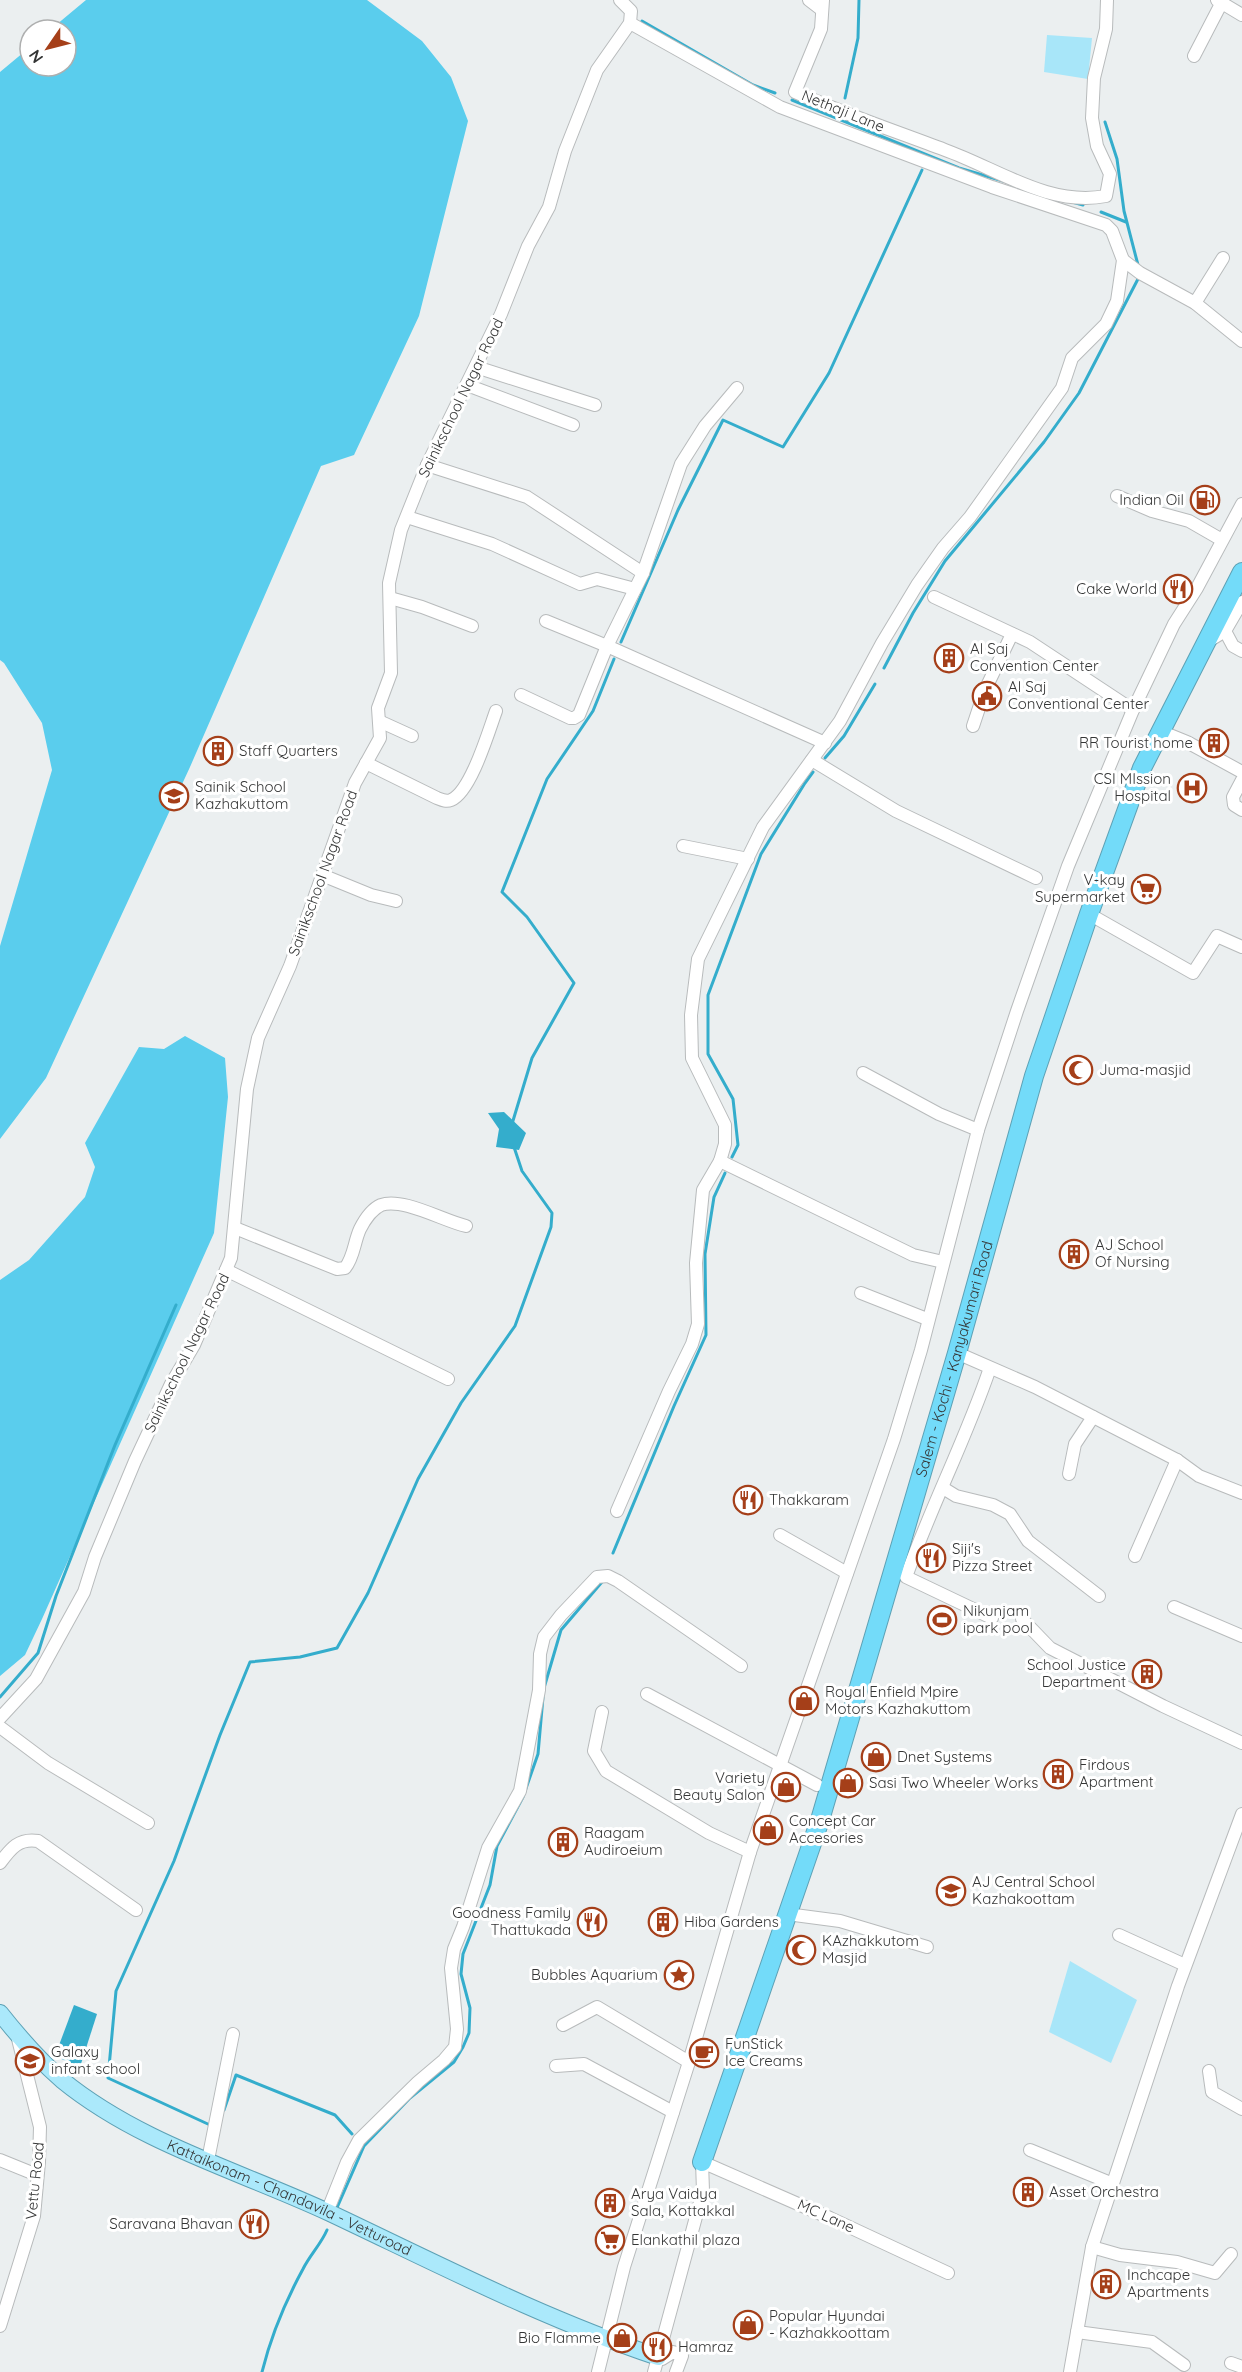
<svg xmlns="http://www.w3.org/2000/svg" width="1242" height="2372" viewBox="0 0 1242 2372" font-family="Quicksand,sans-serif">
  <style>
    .green { fill: #a8e6f9 }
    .forest { fill: #5acded }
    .water { fill: #34adcc }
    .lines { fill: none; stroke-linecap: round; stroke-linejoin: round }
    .stream { stroke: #34adcc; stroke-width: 3 }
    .minor-casing { stroke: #b8bbbc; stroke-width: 14 }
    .major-casing { stroke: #5da1b5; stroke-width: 18 }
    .highway-casing { stroke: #5da1b5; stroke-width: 20 }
    .minor { stroke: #fff; stroke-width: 12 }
    .major { stroke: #abe9fb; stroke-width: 16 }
    .highway { stroke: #73dbf9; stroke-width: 18 }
    .labels { text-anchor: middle; stroke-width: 6; stroke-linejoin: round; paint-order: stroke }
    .street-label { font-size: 15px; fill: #353636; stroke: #fff }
    .poi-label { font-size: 15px; fill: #353636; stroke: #fff; text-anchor: start }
  </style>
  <rect width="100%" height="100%" fill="#ebeff0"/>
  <g class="green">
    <polygon points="1047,35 1092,38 1088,79 1044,72"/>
    <polygon points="1070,1961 1137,2000 1111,2063 1049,2032"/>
  </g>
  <g class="forest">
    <polygon points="86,0 367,0 422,41 451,77 468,121 419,316 354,455 321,466 190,767 46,1078 0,1139 0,946 52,770 42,723 4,663 0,660 0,72 30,47 30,66 66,66 66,30 50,30"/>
    <polygon points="185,1036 225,1058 228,1097 214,1233 42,1619 25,1655 0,1676 0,1280 29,1260 85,1197 95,1167 85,1143 139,1047 164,1049"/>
  </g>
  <g class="water">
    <polygon points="504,1112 526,1133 519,1150 496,1147 499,1129 488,1113"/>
    <polygon points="74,2005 97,2014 80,2067 55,2056"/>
  </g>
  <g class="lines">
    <g class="stream">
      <polyline points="642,21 753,85 775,93"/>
      <polyline points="845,98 858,38 859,0"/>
      <polyline points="792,100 959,168 1003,181"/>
      <polyline points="1105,122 1117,159 1124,211 1138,265"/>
      <polyline points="1072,202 1083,205"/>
      <polyline points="1101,212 1126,222"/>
      <polyline points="621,642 678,510 723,420 783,447 829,373 922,170"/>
      <polyline points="884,668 913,613 945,561 1044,442 1079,393 1139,277"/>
      <polyline points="825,758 844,736 875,684"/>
      <polyline points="512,1124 532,1058 574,983 527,917 502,892 547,779 593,711 614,659"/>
      <polyline points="732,1157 738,1145 733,1099 708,1054 708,995 761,854 805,783 813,772"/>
      <polyline points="613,1553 674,1406 706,1335 705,1254 714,1197 725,1173"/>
      <polyline points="544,1688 561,1630 602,1582"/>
      <polyline points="0,1697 38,1653 56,1596 115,1445 176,1305"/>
      <polyline points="224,2110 236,2075 335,2115 352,2134"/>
      <polyline points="210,2125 108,2078 116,1991 174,1861 220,1735 250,1662 300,1657 337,1648 368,1593 418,1479 461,1403 515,1326 551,1227 552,1213 522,1171 514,1147"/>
      <polyline points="336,2210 364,2146 410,2098 454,2062 463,2047 469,2033 470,2008 461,1974 463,1954 490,1885 497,1846 523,1797 538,1754 543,1697"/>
      <path d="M262 2372C271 2336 285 2302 303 2269 310 2255 321 2244 327 2230"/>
    </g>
    <g class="minor-casing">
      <g id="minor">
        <polyline points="809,0 822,10"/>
        <path d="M823 0 821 29 795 92C844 114 895 131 945 150 998 169 1049 207 1106 196L1110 174 1097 146 1092 118 1094 78 1106 29 1107 0"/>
        <polyline points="1217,0 1242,15"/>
        <polyline points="1194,56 1222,2"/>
        <polyline points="1123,260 1140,273 1195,303 1242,341"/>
        <polyline points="1195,303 1223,258"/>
        <polyline points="476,367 595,405"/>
        <polyline points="467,385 573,425"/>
        <polyline points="427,465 527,497 643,573"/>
        <polyline points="1117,496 1152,511 1189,521 1222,540"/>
        <polyline points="407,517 492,544 580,584 597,579 635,589"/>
        <polyline points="934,597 1030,642 1133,710"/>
        <polyline points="390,598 422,607 472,626"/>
        <polyline points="546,621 607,646 825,743"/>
        <polyline points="1225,631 1233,646 1242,651"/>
        <polyline points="1207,642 1225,631 1242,602"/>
        <polyline points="521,695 570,718 574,718 579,715 607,646 643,573 681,464 705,426 737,388"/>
        <polyline points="379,721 412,736"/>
        <polyline points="973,726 985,690 1012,634"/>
        <polyline points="1160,731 1187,742 1242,772"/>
        <polyline points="812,760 896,811 1036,878"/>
        <path d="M366 763 437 798C442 800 446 802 451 800 471 792 489 730 496 711"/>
        <polyline points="1242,780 1233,797 1234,805 1242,810"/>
        <polyline points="683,846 748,859"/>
        <polyline points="322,875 371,895 396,901"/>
        <polyline points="1089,914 1193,973 1217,936 1242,947"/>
        <polyline points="863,1073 939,1114 978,1130"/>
        <polyline points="720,1161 913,1255 943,1262"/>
        <path d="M235 1228 337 1269 345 1268C354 1257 354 1242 360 1229 364 1221 372 1209 381 1205 402 1197 444 1221 466 1226"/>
        <polyline points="226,1270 448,1379"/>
        <polyline points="861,1293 927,1319"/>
        <polyline points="957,1353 1035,1387 1177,1460 1199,1476 1242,1493"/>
        <path d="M990 1368C966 1439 931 1506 906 1577L992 1618"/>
        <polyline points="1069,1474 1075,1444 1093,1417"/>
        <polyline points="943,1488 956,1496 993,1505 1010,1514 1028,1541 1099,1596"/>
        <polyline points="617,1511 669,1391 692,1344 698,1324 696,1263 703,1190 720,1161 725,1144 725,1125 692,1058 691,1015 698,959 763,827 840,721 882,643 917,585 943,548 970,517 1062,388 1072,358 1106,324 1117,301 1123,260 1112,231 1106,225 992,187 780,107 630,23"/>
        <polyline points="780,1535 847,1573"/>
        <polyline points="1135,1556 1177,1460"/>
        <polyline points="1174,1607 1242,1636"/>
        <polyline points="1022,1619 1050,1648 1163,1706 1242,1743"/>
        <polyline points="647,1694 817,1785"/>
        <polyline points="602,1712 594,1751 606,1771 709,1833 750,1852"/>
        <polyline points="0,1718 36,1679 84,1592 95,1557 135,1461 171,1384 194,1345 231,1258 247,1089 258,1038 290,966 355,783 380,738 378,708 391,673 389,583 401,530 427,465 501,314 528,246 549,207 565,151 597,70 630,23 631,11 620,0"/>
        <polyline points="0,1727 48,1763 148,1823"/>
        <path d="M0 1863C11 1848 19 1838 38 1841L136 1910"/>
        <polyline points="787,1914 840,1921 927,1947"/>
        <polyline points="1119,1935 1185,1965"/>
        <polyline points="563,2025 597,2007 689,2062"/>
        <polyline points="556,2066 584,2064 673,2112"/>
        <polyline points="1209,2071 1212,2092 1242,2109"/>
        <polyline points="1030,2150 1113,2184"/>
        <polyline points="0,2160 37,2175"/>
        <polyline points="208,2160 233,2034"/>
        <polyline points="327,2212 347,2162 359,2140 418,2082 444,2060 455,2047 457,2029 451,1968 454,1949 463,1927 488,1848 520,1791 539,1690 540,1654 544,1637 561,1615 597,1577 608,1576 618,1581 741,1666"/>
        <polyline points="1092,2247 1120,2255 1177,2262 1215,2273 1231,2254"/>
        <polyline points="0,2326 34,2216 39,2162 40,2127 17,2035"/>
        <polyline points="1077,2332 1152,2342 1184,2365"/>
        <polyline points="662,2359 673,2352 682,2356 676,2372"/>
        <polyline points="1231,2363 1242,2367"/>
        <polyline points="598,2372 624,2267 689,2062 750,1852 894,1439 921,1350 978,1130 1017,1011 1068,866 1133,710 1174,624 1197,588 1242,504"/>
        <polyline points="654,2372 703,2191 702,2162 830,2218 948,2273"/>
        <polyline points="1070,2372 1092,2247 1178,1986 1242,1814"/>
      </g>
    </g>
    <g class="major-casing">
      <g id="major">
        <path id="s1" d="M0 2013C19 2037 39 2060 62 2080 139 2143 240 2171 330 2213 438 2264 544 2319 658 2357"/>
      </g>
    </g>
    <g class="highway-casing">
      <g id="highway">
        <path id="s2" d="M702 2162 820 1820 957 1353 1034 1076 1089 914 1142 768 1242 572"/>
      </g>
    </g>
    <use href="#minor" class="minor"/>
    <use href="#major" class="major"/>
    <use href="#highway" class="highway"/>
  </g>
  <defs>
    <g id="fuel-ring" transform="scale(1.5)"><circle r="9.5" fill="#fff" stroke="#a53f19" stroke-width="1.5"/><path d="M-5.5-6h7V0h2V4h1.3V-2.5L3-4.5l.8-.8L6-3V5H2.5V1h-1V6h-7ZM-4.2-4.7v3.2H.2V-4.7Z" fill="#a53f19"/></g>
    <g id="restaurant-ring" transform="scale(1.5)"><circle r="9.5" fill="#fff" stroke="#a53f19" stroke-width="1.5"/><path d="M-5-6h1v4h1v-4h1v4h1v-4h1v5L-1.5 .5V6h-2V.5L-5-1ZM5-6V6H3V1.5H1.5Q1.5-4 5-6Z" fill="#a53f19"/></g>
    <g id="building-ring" transform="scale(1.5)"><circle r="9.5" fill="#fff" stroke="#a53f19" stroke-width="1.5"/><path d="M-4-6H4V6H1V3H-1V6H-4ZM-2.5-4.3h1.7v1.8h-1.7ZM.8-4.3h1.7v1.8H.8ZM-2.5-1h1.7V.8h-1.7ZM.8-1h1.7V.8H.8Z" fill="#a53f19"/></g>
    <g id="civic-ring" transform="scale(1.5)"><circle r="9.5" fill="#fff" stroke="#a53f19" stroke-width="1.5"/><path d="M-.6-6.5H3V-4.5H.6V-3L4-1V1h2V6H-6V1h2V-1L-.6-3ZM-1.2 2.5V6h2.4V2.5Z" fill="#a53f19"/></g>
    <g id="hospital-ring" transform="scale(1.5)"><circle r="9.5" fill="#fff" stroke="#a53f19" stroke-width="1.5"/><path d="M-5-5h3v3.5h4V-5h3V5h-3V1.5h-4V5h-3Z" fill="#a53f19"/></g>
    <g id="school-ring" transform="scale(1.5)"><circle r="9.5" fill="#fff" stroke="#a53f19" stroke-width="1.5"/><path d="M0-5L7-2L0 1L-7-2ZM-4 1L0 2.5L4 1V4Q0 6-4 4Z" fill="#a53f19"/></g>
    <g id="supermarket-ring" transform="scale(1.5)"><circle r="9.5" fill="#fff" stroke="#a53f19" stroke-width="1.5"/><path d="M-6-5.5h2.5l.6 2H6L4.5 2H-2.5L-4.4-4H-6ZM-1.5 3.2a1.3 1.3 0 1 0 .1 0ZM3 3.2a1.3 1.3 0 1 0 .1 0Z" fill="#a53f19"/></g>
    <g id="mosque-ring" transform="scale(1.5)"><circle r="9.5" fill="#fff" stroke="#a53f19" stroke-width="1.5"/><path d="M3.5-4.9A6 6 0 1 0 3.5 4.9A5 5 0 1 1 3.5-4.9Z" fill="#a53f19"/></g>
    <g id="stadium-ring" transform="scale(1.5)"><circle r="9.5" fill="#fff" stroke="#a53f19" stroke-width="1.5"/><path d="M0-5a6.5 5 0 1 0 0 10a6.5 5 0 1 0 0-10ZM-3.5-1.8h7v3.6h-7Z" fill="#a53f19"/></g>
    <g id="shop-ring" transform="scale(1.5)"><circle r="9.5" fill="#fff" stroke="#a53f19" stroke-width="1.5"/><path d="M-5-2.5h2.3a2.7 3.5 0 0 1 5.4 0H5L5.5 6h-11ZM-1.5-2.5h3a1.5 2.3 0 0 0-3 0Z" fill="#a53f19"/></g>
    <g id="sight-ring" transform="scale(1.5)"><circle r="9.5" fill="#fff" stroke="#a53f19" stroke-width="1.5"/><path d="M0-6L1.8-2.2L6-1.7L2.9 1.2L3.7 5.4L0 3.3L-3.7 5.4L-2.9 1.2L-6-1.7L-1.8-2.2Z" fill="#a53f19"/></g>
    <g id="cafe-ring" transform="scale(1.5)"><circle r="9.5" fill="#fff" stroke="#a53f19" stroke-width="1.5"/><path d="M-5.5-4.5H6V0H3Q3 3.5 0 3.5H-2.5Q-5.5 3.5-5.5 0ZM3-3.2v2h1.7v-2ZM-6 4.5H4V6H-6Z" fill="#a53f19"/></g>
  </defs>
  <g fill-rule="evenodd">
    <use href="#fuel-ring" x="1205" y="500"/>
    <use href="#restaurant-ring" x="1178" y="589"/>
    <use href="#building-ring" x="949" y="658"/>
    <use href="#civic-ring" x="987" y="696"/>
    <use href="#building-ring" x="1214" y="743"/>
    <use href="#building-ring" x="218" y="751"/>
    <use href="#hospital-ring" x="1192" y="788"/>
    <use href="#school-ring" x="174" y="796"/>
    <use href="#supermarket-ring" x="1146" y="889"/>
    <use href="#mosque-ring" x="1078" y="1070"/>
    <use href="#building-ring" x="1074" y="1254"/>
    <use href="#restaurant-ring" x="748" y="1500"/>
    <use href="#restaurant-ring" x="931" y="1558"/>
    <use href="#stadium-ring" x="942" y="1620"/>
    <use href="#building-ring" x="1147" y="1674"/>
    <use href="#shop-ring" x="804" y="1701"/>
    <use href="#shop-ring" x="876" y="1757"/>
    <use href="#building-ring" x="1058" y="1774"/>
    <use href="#shop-ring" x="848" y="1783"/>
    <use href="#shop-ring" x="786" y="1787"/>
    <use href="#shop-ring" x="768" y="1830"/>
    <use href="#building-ring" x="563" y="1842"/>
    <use href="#school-ring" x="951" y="1891"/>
    <use href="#restaurant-ring" x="592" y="1922"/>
    <use href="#building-ring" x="663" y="1922"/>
    <use href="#mosque-ring" x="801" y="1950"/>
    <use href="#sight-ring" x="679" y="1975"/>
    <use href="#cafe-ring" x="704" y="2053"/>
    <use href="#school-ring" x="30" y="2061"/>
    <use href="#building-ring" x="1028" y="2192"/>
    <use href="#building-ring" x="610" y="2203"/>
    <use href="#restaurant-ring" x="254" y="2224"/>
    <use href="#supermarket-ring" x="610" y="2240"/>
    <use href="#building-ring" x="1106" y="2284"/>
    <use href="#shop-ring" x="748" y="2325"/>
    <use href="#shop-ring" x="622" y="2338"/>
    <use href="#restaurant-ring" x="657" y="2347"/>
  </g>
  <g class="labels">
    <g class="street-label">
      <text transform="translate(843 111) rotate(22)" y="5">Nethaji Lane</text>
      <text transform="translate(461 398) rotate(-64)" y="5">Sainikschool Nagar Road</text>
      <text transform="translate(323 873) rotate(-70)" y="5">Sainikschool Nagar Road</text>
      <text transform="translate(187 1353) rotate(-64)" y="5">Sainikschool Nagar Road</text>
      <text dy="5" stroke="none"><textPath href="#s2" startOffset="842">Salem - Kochi - Kanyakumari Road</textPath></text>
      <text transform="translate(35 2181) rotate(-84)" y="5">Vettu Road</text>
      <text dy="5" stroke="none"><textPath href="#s1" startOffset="348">Kattaikonam - Chandavila - Vetturoad</textPath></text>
      <text transform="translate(826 2216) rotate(24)" y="5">MC Lane</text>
    </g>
    <g class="poi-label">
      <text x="1184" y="505" text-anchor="end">Indian Oil</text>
      <text x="1157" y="594" text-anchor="end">Cake World</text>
      <text x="970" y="654">Al Saj<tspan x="970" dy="17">Convention Center</tspan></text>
      <text x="1008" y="692">Al Saj<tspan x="1008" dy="17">Conventional Center</tspan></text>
      <text x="1193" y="748" text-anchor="end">RR Tourist home</text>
      <text x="239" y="756">Staff Quarters</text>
      <text x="1171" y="784" text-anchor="end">CSI MIssion<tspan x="1171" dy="17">Hospital</tspan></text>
      <text x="195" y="792">Sainik School<tspan x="195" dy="17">Kazhakuttom</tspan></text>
      <text x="1125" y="885" text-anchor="end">V-kay<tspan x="1125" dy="17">Supermarket</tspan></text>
      <text x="1099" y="1075">Juma-masjid</text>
      <text x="1095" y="1250">AJ School<tspan x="1095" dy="17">Of Nursing</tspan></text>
      <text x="769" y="1505">Thakkaram</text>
      <text x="952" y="1554">Siji's<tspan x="952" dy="17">Pizza Street</tspan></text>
      <text x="963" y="1616">Nikunjam<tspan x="963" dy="17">ipark pool</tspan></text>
      <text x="1126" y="1670" text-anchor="end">School Justice<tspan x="1126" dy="17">Department</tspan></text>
      <text x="825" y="1697">Royal Enfield Mpire<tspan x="825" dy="17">Motors Kazhakuttom</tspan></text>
      <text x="897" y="1762">Dnet Systems</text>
      <text x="1079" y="1770">Firdous<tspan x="1079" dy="17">Apartment</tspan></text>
      <text x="765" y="1783" text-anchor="end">Variety<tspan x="765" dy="17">Beauty Salon</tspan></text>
      <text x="869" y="1788">Sasi Two Wheeler Works</text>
      <text x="789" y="1826">Concept Car<tspan x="789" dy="17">Accesories</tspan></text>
      <text x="584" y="1838">Raagam<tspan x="584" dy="17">Audiroeium</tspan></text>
      <text x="972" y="1887">AJ Central School<tspan x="972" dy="17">Kazhakoottam</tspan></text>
      <text x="571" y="1918" text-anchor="end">Goodness Family<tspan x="571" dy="17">Thattukada</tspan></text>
      <text x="684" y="1927">Hiba Gardens</text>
      <text x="822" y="1946">KAzhakkutom<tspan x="822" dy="17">Masjid</tspan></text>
      <text x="658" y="1980" text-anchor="end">Bubbles Aquarium</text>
      <text x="725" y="2049">FunStick<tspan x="725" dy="17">Ice Creams</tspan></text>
      <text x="51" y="2057">Galaxy<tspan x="51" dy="17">infant school</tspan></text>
      <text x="1049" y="2197">Asset Orchestra</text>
      <text x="631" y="2199">Arya Vaidya<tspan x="631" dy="17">Sala, Kottakkal</tspan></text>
      <text x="233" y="2229" text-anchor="end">Saravana Bhavan</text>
      <text x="631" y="2245">Elankathil plaza</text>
      <text x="1127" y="2280">Inchcape<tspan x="1127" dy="17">Apartments</tspan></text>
      <text x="769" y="2321">Popular Hyundai<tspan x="769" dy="17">- Kazhakkoottam</tspan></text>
      <text x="601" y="2343" text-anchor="end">Bio Flamme</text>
      <text x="678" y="2352">Hamraz</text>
    </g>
  </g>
  <g transform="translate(48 48) rotate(235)"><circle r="28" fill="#ffffff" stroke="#aeafaf" stroke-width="1.5"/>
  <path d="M0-4.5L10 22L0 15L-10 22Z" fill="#a53f19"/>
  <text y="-9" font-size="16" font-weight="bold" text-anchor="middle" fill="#353636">N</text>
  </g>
</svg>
